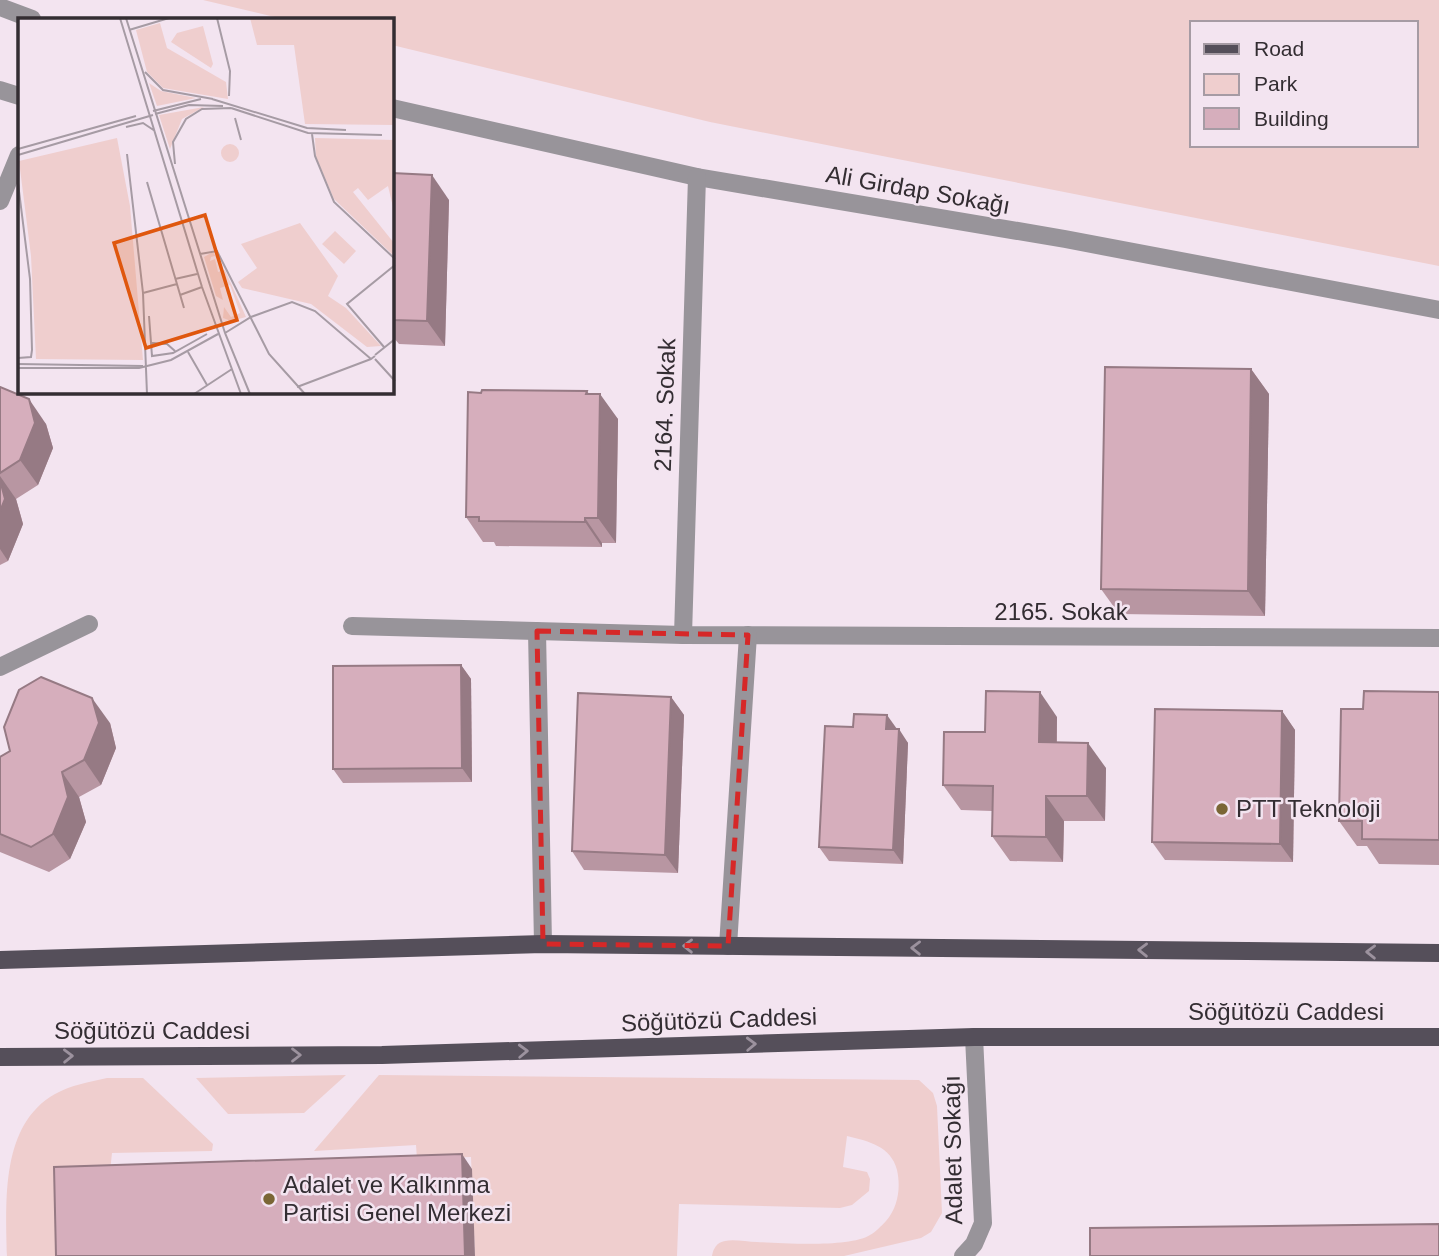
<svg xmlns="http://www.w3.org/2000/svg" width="1439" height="1256" viewBox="0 0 1439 1256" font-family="Helvetica,sans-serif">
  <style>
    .green { fill: #efcece; fill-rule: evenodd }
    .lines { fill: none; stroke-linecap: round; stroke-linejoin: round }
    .minor { stroke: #98949a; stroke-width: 18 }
    .major { stroke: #554f5a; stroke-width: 18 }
    .wall { fill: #b896a2 }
    .shaded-wall { fill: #967a84 }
    .building { fill: #d6aebc; stroke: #967a84; stroke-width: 2 }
    .oneway { stroke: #9c929e }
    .marked { fill: none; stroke: #d62828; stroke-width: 5; stroke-dasharray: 14 9; stroke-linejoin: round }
    .poi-dot { fill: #7a6635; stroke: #f3e4f0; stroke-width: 2.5 }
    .labels { text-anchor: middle; stroke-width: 5; stroke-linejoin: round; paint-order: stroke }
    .street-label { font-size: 24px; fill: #332d32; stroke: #f3e4f0 }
    .poi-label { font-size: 24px; fill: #332d32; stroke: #f3e4f0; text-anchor: start }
    .inset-road { fill: none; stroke: #a69ba4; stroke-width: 2 }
    .view { fill: #df570e; fill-opacity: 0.15; stroke: #df570e; stroke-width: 3.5 }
    .inset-edge { fill: none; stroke: #332d32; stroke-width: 3.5 }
  </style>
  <rect width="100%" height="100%" fill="#f3e4f0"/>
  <g class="green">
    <path d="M203 0H1439V266L710 122 392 45V19H283ZM1192 23H1416V145H1192Z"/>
    <polygon points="346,1075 304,1113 228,1114 196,1078"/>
    <path d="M379 1075 919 1080 933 1093 937 1106 942 1213 931 1232 921 1238 844 1256H712C713 1249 717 1242 725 1241 734 1239 747 1242 757 1242 783 1243 849 1248 870 1235 876 1232 881 1226 886 1221 898 1207 901 1188 897 1170 891 1146 868 1141 847 1136L843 1167 867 1172 870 1179 869 1191 852 1205 840 1208 679 1204 677 1256H475L471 1157 417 1159 416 1145 314 1151Z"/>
    <path d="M107 1078H143L213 1144 212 1151 112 1153 109 1181 66 1256H7C6 1202 0 1125 55 1094 71 1085 89 1082 107 1078Z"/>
  </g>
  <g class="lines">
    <g class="minor">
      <polyline points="0,7 32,19"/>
      <polyline points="0,90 19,96"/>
      <polyline points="392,108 697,177 1065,239 1439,310"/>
      <polyline points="0,201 19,155"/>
      <polyline points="352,626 683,635 1439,638"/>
      <polyline points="537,631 543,944"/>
      <polyline points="683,635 697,177"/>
      <polyline points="0,667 89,624"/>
      <polyline points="728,946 748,635"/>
      <polyline points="963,1256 974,1244 983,1223 974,1037"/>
    </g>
    <g class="major">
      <polyline points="0,960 543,944 1439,953"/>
      <polyline points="0,1057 382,1055 974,1037 1439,1037"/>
    </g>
  </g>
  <g class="wall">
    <polygon points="392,173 449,200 445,346 399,344 394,338 392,338"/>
    <polygon points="1251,369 1269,394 1265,616 1119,614 1101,589"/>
    <polygon points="0,387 46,424 53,448 38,485 16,499 23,524 8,561 0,565"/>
    <polygon points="589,394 618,419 616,543 602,543 602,547 496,546 494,542 483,542 466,517"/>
    <polygon points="461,665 471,679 472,782 343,783 333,769"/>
    <polygon points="1439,692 1439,865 1379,864 1367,846 1357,846 1339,821 1363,709"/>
    <polygon points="671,697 684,715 678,873 584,870 572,851"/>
    <polygon points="1282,711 1295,730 1293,862 1165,860 1152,842"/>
    <polygon points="1057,717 1057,742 1106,768 1105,821 1064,821 1063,862 1010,861 992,836 992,811 961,810 943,785 985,732"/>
    <polygon points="110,723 116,748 101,785 79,797 86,822 70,859 49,872 0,852 0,757 10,751"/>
    <polygon points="896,729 908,743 903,864 829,861 819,847"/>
  </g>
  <g class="shaded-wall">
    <polygon points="432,175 449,200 445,346 427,321"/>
    <polygon points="1251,369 1269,394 1265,616 1248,591"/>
    <polygon points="587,391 600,410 600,394 618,419 616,543 598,518"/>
    <polygon points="29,399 46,424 53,448 38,485 20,460"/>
    <polygon points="0,476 16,499 23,524 8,561 0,549"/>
    <polygon points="585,518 602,543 602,547 585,522"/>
    <polygon points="461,665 471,679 472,782 462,768"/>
    <polygon points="1040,692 1057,717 1056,767 1039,742"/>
    <polygon points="671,697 684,715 678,873 665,855"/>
    <polygon points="92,698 110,723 116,748 101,785 84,760"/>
    <polygon points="1282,711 1295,730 1293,862 1280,844"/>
    <polygon points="887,715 897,729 886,729"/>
    <polygon points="899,729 908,743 903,864 893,850"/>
    <polygon points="1088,743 1106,768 1105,821 1087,796"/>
    <polygon points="62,772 79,797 86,822 70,859 53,834"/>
    <polygon points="1046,796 1064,821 1063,862 1046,837"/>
    <polygon points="462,1154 472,1169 475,1256 465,1256"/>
  </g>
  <g class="building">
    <polygon points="392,173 432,175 427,321 392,320"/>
    <polygon points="1105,367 1251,369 1248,591 1101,589"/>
    <polygon points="0,387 29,399 35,423 20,460 0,473"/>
    <polygon points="482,390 587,391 586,394 600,394 598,518 585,518 585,522 479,521 479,517 466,517 468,392 481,393"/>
    <polygon points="0,480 5,499 0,511"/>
    <polygon points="461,665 462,768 333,769 333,666"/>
    <polygon points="41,677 92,698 99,723 84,760 62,772 68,797 53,834 31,847 0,834 0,757 10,751 4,727 19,690"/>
    <polygon points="986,691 1040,692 1039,742 1088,743 1087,796 1046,796 1046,837 992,836 993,786 943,785 944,732 985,732"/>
    <polygon points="1364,691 1439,692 1439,840 1362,839 1362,821 1339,821 1341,709 1363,709"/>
    <polygon points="578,693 671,697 665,855 572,851"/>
    <polygon points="1155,709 1282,711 1280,844 1152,842"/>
    <polygon points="854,714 887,715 886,729 899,729 893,850 819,847 825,726 853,727"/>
    <polygon points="462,1154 465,1256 56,1256 54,1167"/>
    <polygon points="1439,1224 1439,1256 1090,1256 1090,1228"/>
  </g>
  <defs><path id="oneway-chevron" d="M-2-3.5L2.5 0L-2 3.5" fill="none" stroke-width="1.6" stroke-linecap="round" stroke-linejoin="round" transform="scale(1.75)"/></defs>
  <g class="oneway">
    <use href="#oneway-chevron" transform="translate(688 946) rotate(-179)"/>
    <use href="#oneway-chevron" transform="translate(916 948) rotate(-179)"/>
    <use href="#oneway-chevron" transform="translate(1143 950) rotate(-179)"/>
    <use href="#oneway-chevron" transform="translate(1371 952) rotate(-179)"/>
    <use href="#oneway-chevron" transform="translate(751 1044) rotate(-2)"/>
    <use href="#oneway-chevron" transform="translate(523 1051) rotate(-2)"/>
    <use href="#oneway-chevron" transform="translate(296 1055)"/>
    <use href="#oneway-chevron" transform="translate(68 1056) rotate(-1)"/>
  </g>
  <path class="marked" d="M537 631 748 635 728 946 543 944Z"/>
  <g class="poi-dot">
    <circle cx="1222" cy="809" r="7"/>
    <circle cx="269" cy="1199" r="7"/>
  </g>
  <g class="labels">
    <g class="street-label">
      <text transform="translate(918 190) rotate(10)" y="8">Ali Girdap Sokağı</text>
      <text transform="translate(665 405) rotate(-88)" y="8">2164. Sokak</text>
      <text x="1061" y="620">2165. Sokak</text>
      <text x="1286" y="1020">Söğütözü Caddesi</text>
      <text transform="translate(719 1020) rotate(-2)" y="8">Söğütözü Caddesi</text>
      <text x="152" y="1039">Söğütözü Caddesi</text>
      <text transform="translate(953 1150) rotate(-91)" y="8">Adalet Sokağı</text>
    </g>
    <g class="poi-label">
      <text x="1236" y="817">PTT Teknoloji</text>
      <text x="283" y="1193">Adalet ve Kalkınma<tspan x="283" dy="28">Partisi Genel Merkezi</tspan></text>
    </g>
  </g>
  <g transform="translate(18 18)">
    <rect width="376" height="376" fill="#f3e4f0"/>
    <path d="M232 0H376V107L287 106 276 27H239ZM142 5 149 30 208 64 210 81 145 70 129 54 118 12ZM185 8 195 46 193 50 153 24 159 15ZM131 65 143 73 178 80 139 88ZM186 89 164 101 152 131 141 97ZM99 120 112 188 125 342 18 341 13 238 1 143ZM297 120 376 122V193L370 168 350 182 340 170 335 174 376 225V238L316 181 298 139ZM203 135a9 9 0 1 1 18 0a9 9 0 1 1-18 0ZM282 205 320 258 310 278 328 290 363 328 349 329 293 286 224 270 220 264 239 250 223 226ZM317 213 338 233 326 246 304 226ZM195 234 205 250 197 238 193 239 192 243 197 241 200 254 207 252 228 299 213 303 205 300 206 289 213 299 222 295 212 267 202 270 205 282 198 278 186 239Z" fill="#efcece"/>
    <path class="inset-road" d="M102 0 184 269 223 376M108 0 207 315 232 376M199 0 212 53 211 78M111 12 151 0M127 54 145 72 195 81M194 81 289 110 328 112M213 90 290 115 364 117M135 93 183 81M137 96 171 87 205 88M217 100 223 122M108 109 125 105 137 113M294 116 297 138 316 184 377 241M0 131 118 98M109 136 125 275 129 376M0 137 135 97M157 146 155 124 168 101 184 91 213 90M129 164 166 290M0 165 12 261 14 332 13 339 0 340M182 236 199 233 251 336 287 376M157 261 179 256M125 275 159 266M162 277 184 269M131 298 134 338 155 335 189 316M207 315 233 299 274 284 297 293 353 341 357 338M134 325 149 326 157 333M366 329 329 286 377 247M170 334 189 367M357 337 377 321M357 341 377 363M0 346 125 348M0 350H121L153 342 200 316M279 369 353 341M176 376 214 351"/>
    <path class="view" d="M187 197 219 302 128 330 96 225Z"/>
    <rect width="376" height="376" class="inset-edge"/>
  </g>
  <rect x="1190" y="21" width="228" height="126" fill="#f3e4f0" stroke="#a69ba4" stroke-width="2"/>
  <rect x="1204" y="44" width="35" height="10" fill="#554f5a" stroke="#a69ba4" stroke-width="2"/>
  <text x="1254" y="56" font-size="21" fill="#332d32">Road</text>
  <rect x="1204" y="74" width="35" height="21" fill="#efcece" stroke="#a69ba4" stroke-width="2"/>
  <text x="1254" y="91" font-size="21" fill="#332d32">Park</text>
  <rect x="1204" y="108" width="35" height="21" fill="#d6aebc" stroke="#a69ba4" stroke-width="2"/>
  <text x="1254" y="126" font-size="21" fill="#332d32">Building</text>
</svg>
